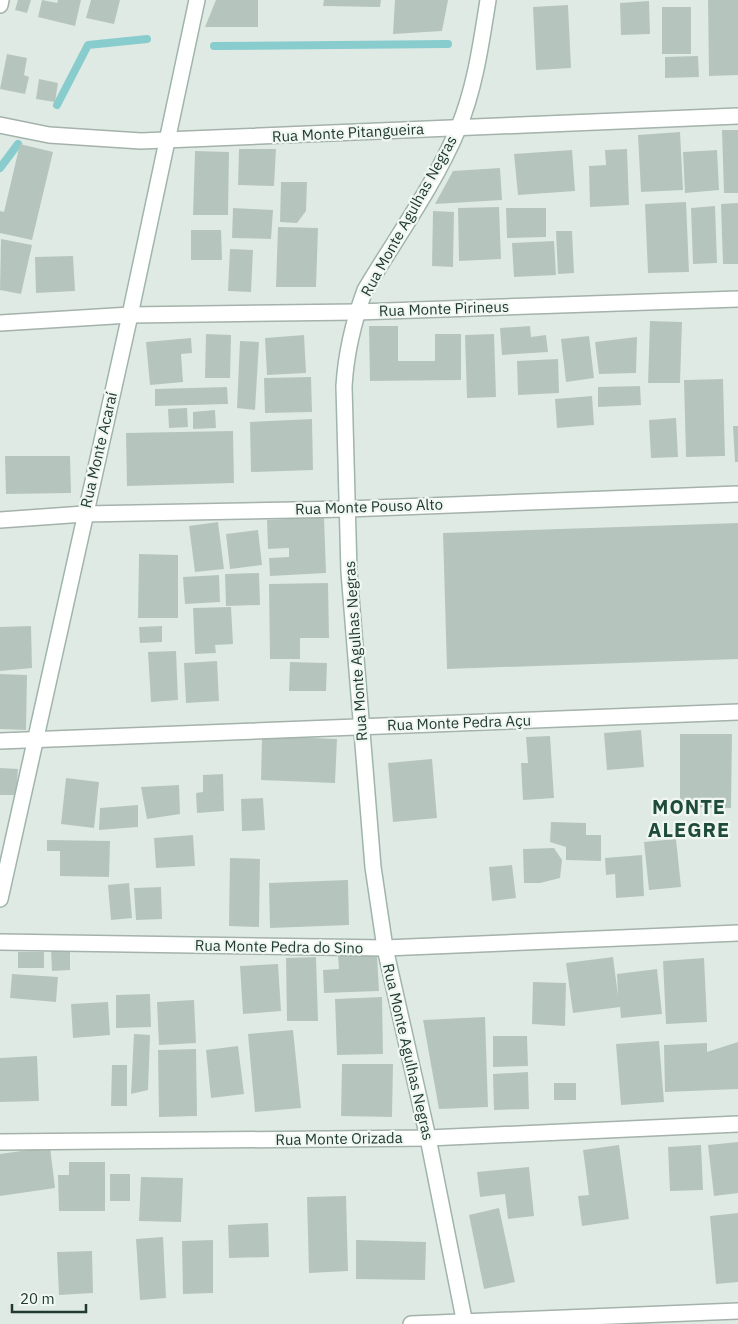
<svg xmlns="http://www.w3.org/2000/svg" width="738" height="1324" viewBox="0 0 738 1324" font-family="'IBM Plex Sans',sans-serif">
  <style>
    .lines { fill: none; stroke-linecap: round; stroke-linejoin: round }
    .stream { stroke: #89ccce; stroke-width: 8 }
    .building { fill: #b5c5bd }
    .street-casing { stroke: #a3b2aa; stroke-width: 18 }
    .secondary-casing { stroke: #9fb5ab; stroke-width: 18 }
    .street { stroke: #fff; stroke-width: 15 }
    .secondary { stroke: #fff; stroke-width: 15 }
    .labels { text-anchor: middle; stroke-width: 4.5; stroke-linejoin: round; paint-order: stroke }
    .street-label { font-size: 15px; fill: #213a30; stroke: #f0f7f2 }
    .district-label { font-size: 20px; font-weight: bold; letter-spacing: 1px; fill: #1e4b3a; stroke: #f0f7f2 }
  </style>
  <rect width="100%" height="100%" fill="#e0eae4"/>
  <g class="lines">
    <g class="stream">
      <polyline points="214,46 448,44"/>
      <polyline points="57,105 88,45 147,39"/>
      <polyline points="0,168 18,144"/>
    </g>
  </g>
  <g class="building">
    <polygon points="18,0 31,0 27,13 15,10"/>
    <polygon points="42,0 57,3 58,0 81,0 75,26 38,17"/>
    <polygon points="91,0 120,0 114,24 86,18"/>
    <polygon points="216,0 258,0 258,27 205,27"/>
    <polygon points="324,0 381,0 380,7 323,6"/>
    <polygon points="395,0 448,0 442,31 393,34"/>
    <polygon points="708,0 738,0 738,75 709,76"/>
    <polygon points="649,1 650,34 621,35 620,3"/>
    <polygon points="568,5 571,68 536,70 533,7"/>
    <rect x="662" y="7" width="29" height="47"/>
    <polygon points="7,54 27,58 24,75 29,77 25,94 0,89"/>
    <polygon points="698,56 699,77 665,78 665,57"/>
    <polygon points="39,79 58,83 55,102 36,99"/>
    <polygon points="722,130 738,130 738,193 724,193"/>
    <polygon points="680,132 683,190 641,192 638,135"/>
    <polygon points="20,144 53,152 32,240 0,233 0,211 4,212"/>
    <polygon points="239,149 276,149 274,186 238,185"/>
    <polygon points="627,149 629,205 590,207 589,166 606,165 605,150"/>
    <polygon points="572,150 575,191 518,195 514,154"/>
    <polygon points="717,150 719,190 685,193 683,152"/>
    <polygon points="195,151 229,152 228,215 193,215"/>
    <polygon points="500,168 502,200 435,204 453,171"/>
    <polygon points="281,182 307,182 306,211 297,223 280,222"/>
    <polygon points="686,202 689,272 648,273 645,204"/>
    <polygon points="738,203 738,264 723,264 721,204"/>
    <polygon points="715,206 717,263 693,264 691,208"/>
    <polygon points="499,207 501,259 459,261 458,208"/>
    <polygon points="233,208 273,210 271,239 232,238"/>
    <polygon points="506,208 546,208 546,237 507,238"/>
    <polygon points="433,211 454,212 453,267 432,266"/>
    <polygon points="278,227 318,228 316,287 276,287"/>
    <polygon points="191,230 221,230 222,260 191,260"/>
    <polygon points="556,231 572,231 574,273 558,274"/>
    <polygon points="1,239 32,245 21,294 0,290"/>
    <polygon points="554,241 556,275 514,277 512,243"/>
    <polygon points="230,249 253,250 251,292 228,291"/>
    <polygon points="73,256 75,291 36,293 35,257"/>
    <polygon points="650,321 682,322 680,383 648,383"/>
    <polygon points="369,326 398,326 398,361 435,361 435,334 461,334 461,380 370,381"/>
    <polygon points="530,326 531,337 546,335 548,352 502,355 500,328"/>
    <polygon points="206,334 231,335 230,378 205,378"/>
    <polygon points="494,334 496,397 467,398 465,335"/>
    <polygon points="304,335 306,373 267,375 265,338"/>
    <polygon points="589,336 594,378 566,382 561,339"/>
    <polygon points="637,337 636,373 599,374 595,342"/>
    <polygon points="191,338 192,353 181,354 183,382 150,385 146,342"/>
    <polygon points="240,341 259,342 255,410 237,408"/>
    <polygon points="558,359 559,393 518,395 517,361"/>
    <polygon points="311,377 312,412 265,413 264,378"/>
    <polygon points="723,379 725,456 686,457 684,380"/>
    <polygon points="640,386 641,405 598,407 598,387"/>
    <polygon points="227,387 228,404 155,406 155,389"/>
    <polygon points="592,396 594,425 557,428 555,399"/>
    <polygon points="187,408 188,427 169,428 168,409"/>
    <polygon points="215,410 216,428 193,429 193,412"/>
    <polygon points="676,418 678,457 651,458 649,420"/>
    <polygon points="312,419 313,470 251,472 250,422"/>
    <polygon points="733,426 738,426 738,462 735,462"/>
    <polygon points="233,431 234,483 127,486 126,433"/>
    <polygon points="5,456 70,456 71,493 6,494"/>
    <polygon points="324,517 326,573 270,576 269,558 289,557 289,548 268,549 267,520"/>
    <polygon points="218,522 224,569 195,572 189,526"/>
    <polygon points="738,523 738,659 447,669 443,533"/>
    <polygon points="258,530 262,565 230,569 226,534"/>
    <polygon points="139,554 178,555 178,618 138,618"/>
    <polygon points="259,573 260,605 226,606 225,574"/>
    <polygon points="219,575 220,602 185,604 183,577"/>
    <polygon points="328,583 329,638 300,638 300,659 270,659 269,584"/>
    <polygon points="231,607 233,644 215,645 216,653 195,654 193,608"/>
    <polygon points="31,626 32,668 0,671 0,627"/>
    <polygon points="162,626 162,642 140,643 139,627"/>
    <polygon points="176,651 178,700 151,702 148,652"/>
    <polygon points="217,661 219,701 186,703 184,663"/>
    <polygon points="290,662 327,663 326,691 289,691"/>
    <polygon points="0,674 27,675 26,730 0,729"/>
    <polygon points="641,730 644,767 607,770 604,733"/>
    <polygon points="680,734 732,734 731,808 680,807"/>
    <polygon points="262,736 337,739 335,783 261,780"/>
    <polygon points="550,736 554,798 523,800 521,763 528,763 526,737"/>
    <polygon points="432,759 437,818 393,822 388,763"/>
    <polygon points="0,768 18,769 16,795 0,795"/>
    <polygon points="223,774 224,811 197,813 196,793 203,792 203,775"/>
    <polygon points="66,778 99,782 94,828 61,824"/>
    <polygon points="179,785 180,814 147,819 141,787"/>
    <polygon points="263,798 265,830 242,831 241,799"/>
    <polygon points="138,805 138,827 99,830 100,808"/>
    <polygon points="551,822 586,823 586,835 601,835 601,861 566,860 566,847 550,842"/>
    <polygon points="193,835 195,866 156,868 154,838"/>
    <polygon points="676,839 681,887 649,890 644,842"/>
    <polygon points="47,840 110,841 109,877 60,876 60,851 47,851"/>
    <polygon points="554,848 562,860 560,878 540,883 524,883 523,849"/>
    <polygon points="642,855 644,896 616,898 615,874 606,875 605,858"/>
    <polygon points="230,858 260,859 259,927 229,926"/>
    <polygon points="512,865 516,898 492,901 489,867"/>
    <polygon points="348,880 349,925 270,928 269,883"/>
    <polygon points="129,883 132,918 111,920 108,885"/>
    <polygon points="161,887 162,919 136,920 134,888"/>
    <polygon points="70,949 70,970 52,971 51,950"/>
    <rect x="18" y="952" width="26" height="16"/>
    <polygon points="377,955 379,991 324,993 323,970 339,969 338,956"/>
    <polygon points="316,957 318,1021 287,1021 286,958"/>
    <polygon points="613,957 618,996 617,974 657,969 662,1014 621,1018 620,1007 573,1013 566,963"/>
    <polygon points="704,958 707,1022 666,1024 663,961"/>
    <polygon points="278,964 281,1011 243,1014 240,966"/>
    <polygon points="12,974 58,977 56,1002 10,998"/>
    <polygon points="533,982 566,983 565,1026 532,1024"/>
    <polygon points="150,994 151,1027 116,1028 116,995"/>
    <polygon points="382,997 383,1054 337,1055 335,999"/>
    <polygon points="194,1000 196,1043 159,1045 157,1002"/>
    <polygon points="108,1002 110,1035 73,1038 71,1004"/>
    <polygon points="485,1017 488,1107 439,1109 423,1020"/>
    <polygon points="293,1030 301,1108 255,1112 248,1034"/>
    <polygon points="134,1034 150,1035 148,1090 131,1094"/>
    <polygon points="493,1036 527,1036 528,1066 493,1067"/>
    <polygon points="659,1041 664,1102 621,1105 616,1044"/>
    <polygon points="738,1042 738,1089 665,1092 664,1045 707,1043 707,1052"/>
    <polygon points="238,1046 244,1094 211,1098 206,1050"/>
    <polygon points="196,1049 197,1116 159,1117 158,1050"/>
    <polygon points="37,1056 39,1101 0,1102 0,1058"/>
    <polygon points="342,1064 393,1064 392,1117 341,1116"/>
    <polygon points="112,1065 127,1065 127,1106 111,1106"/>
    <polygon points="528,1072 529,1109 494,1110 493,1074"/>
    <rect x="554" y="1083" width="22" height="17"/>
    <polygon points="738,1142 738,1193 714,1196 708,1145"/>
    <polygon points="619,1145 629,1219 582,1226 578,1196 589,1195 583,1150"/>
    <polygon points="701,1145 703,1190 670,1191 668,1147"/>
    <polygon points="50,1147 55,1188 0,1196 0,1154"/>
    <polygon points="69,1162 105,1162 105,1211 59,1211 58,1175 69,1175"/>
    <polygon points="529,1167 534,1216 508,1219 505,1194 480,1197 477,1172"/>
    <rect x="110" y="1174" width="20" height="27"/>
    <polygon points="141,1177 183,1178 181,1222 139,1221"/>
    <polygon points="346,1196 348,1271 309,1273 307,1197"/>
    <polygon points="499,1208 515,1282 484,1289 469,1215"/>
    <polygon points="738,1213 738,1282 716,1284 710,1216"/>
    <polygon points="268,1223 269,1257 229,1258 228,1225"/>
    <polygon points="163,1237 166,1298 140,1300 136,1239"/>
    <polygon points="213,1240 213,1293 183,1294 182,1241"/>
    <polygon points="356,1240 426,1242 425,1280 356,1279"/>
    <polygon points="92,1251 93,1293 59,1295 57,1252"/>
  </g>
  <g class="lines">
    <g class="street-casing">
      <g id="street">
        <polyline points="0,5 1,0"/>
        <polyline points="0,125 49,135 141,141 738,116"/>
        <polyline points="0,323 130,315 357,312 738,299"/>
        <polyline points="0,520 84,514 347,509 738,494"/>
        <polyline points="0,741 738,712"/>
        <polyline points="0,942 385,948 738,933"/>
        <polyline points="0,1142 428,1138 738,1124"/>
        <polyline points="411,1324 738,1311"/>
      </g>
    </g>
    <g class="secondary-casing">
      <g id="secondary">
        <polyline points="0,899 130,315 197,0"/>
        <path d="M465 1324 428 1138 385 948 373 867 349 572 344 386C346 353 354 320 365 290 396 238 434 186 458 129 475 88 481 44 488 0"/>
      </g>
    </g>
    <use href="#street" class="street"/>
    <use href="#secondary" class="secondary"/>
  </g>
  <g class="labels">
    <g class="street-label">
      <text transform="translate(348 133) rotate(-3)" y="5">Rua Monte Pitangueira</text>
      <text transform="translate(409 216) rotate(-61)" y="5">Rua Monte Agulhas Negras</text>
      <text transform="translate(444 309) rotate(-2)" y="5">Rua Monte Pirineus</text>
      <text transform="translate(99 450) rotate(-77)" y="5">Rua Monte Acaraí</text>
      <text transform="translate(369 507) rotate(-2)" y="5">Rua Monte Pouso Alto</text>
      <text transform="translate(356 651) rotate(-94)" y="5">Rua Monte Agulhas Negras</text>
      <text transform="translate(459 723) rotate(-2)" y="5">Rua Monte Pedra Açu</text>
      <text transform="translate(279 947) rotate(1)" y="5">Rua Monte Pedra do Sino</text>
      <text transform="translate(408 1052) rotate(77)" y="5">Rua Monte Agulhas Negras</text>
      <text transform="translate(339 1139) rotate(-1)" y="5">Rua Monte Orizada</text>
    </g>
    <g class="district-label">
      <text x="689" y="814">MONTE<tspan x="689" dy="23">ALEGRE</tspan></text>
    </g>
  </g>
  <path d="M12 1304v8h74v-8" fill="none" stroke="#213a30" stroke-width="2.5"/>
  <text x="20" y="1304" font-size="15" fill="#213a30" stroke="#f0f7f2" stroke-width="4" paint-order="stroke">20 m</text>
</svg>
